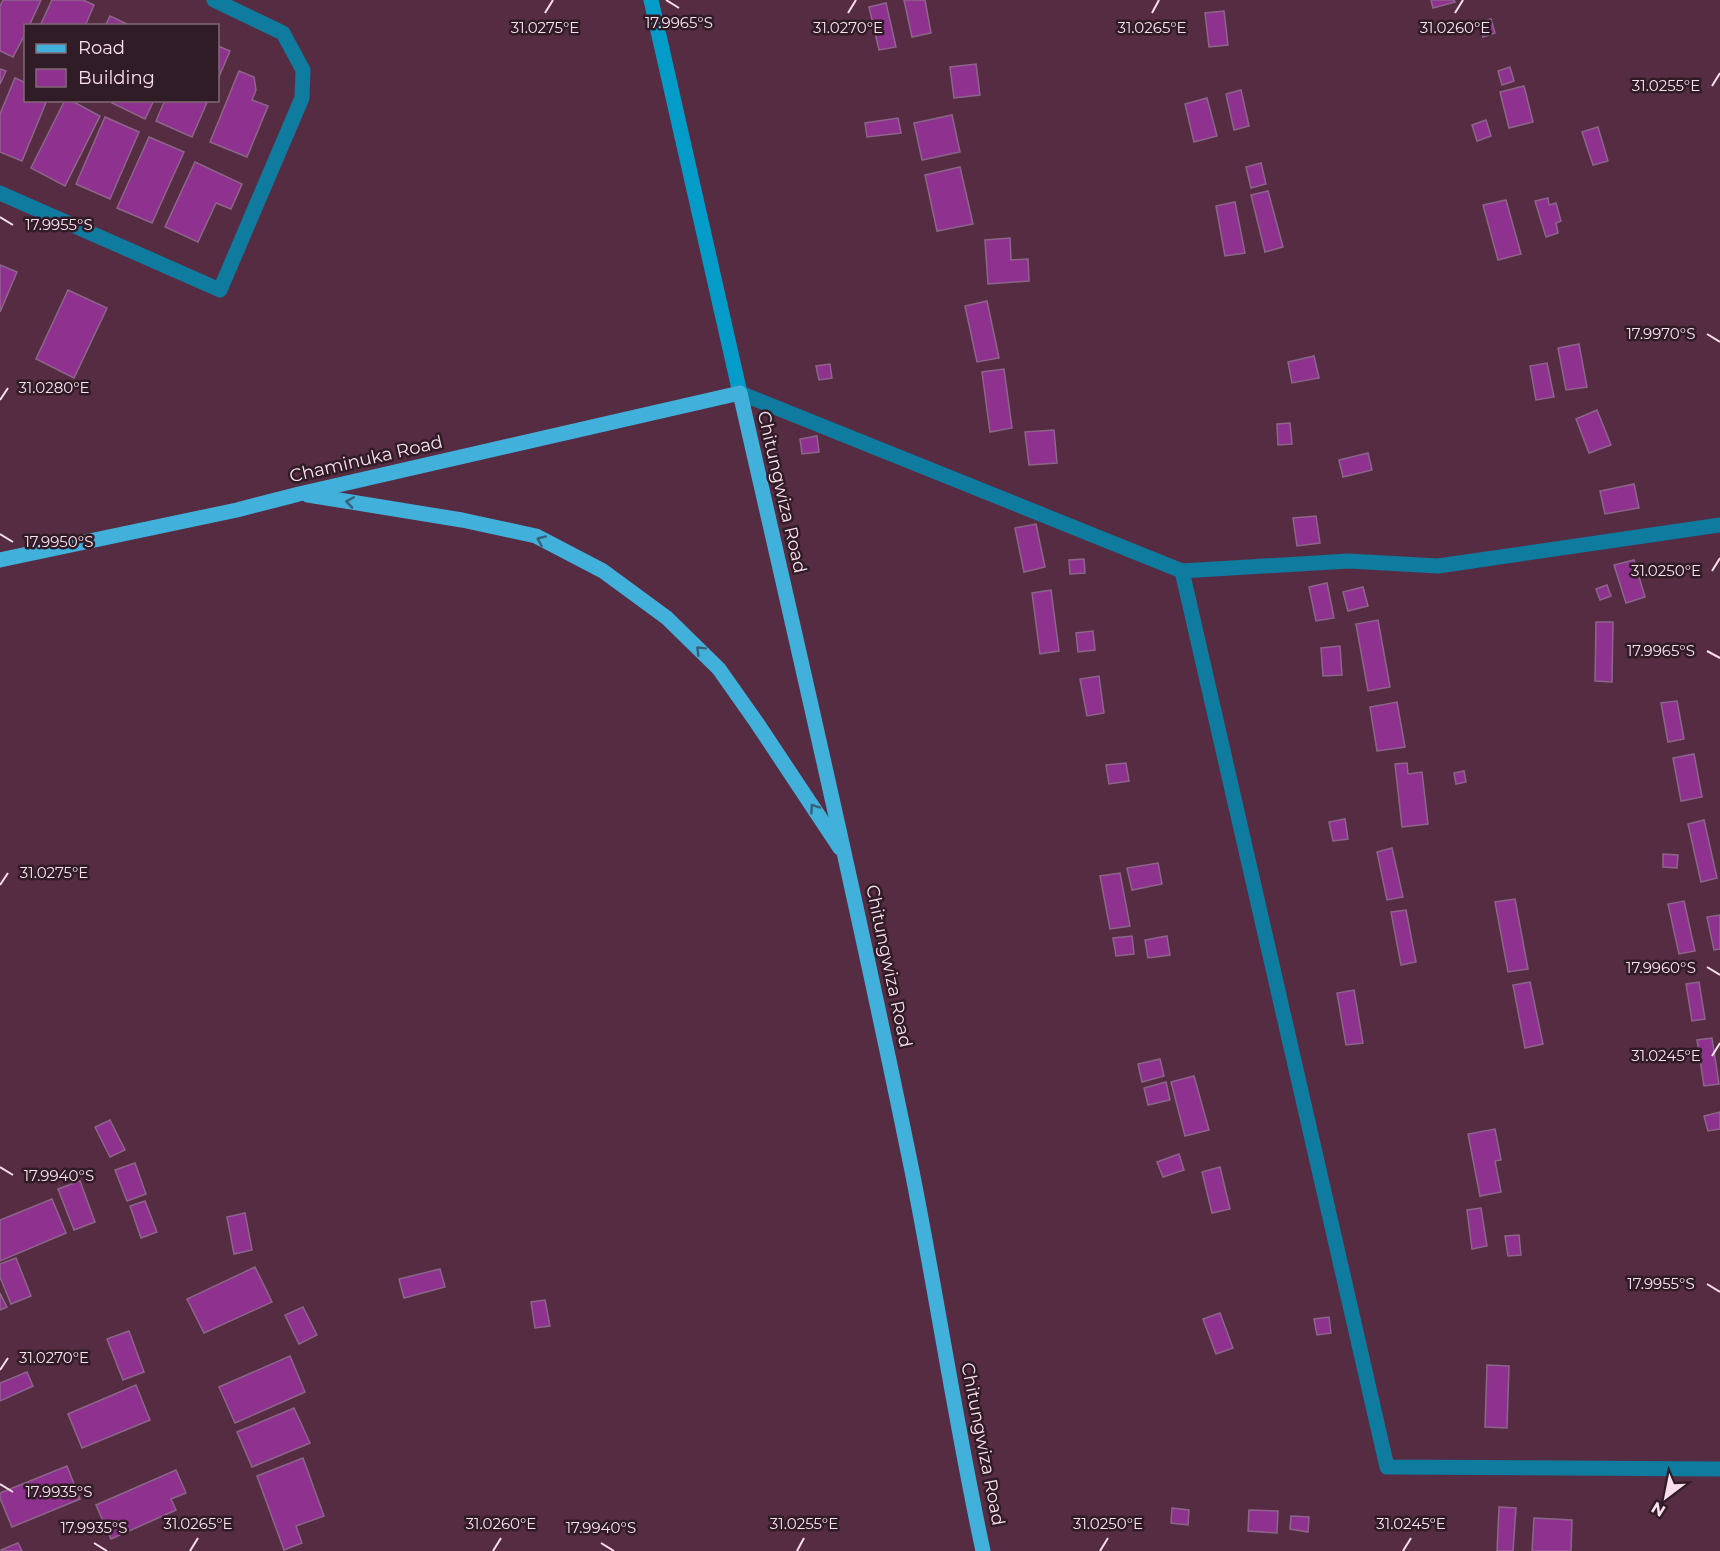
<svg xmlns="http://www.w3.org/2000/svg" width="1720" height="1551" viewBox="0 0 1720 1551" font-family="Montserrat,sans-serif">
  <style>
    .building { fill: #8f318e; stroke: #8c668a; stroke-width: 1.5 }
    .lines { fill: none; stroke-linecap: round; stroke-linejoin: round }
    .street { stroke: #0e7b9f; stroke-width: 15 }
    .secondary { stroke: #039bc8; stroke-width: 15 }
    .primary { stroke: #41b1dc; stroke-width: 15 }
    .oneway { stroke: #385f78 }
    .ticks { fill: none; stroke: #fbdfec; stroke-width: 2 }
    .labels { text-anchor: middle; stroke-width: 5; stroke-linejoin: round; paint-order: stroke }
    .street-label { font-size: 18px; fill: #fbdfec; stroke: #301c26 }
    .ticks-label { font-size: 15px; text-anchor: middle; fill: #fbdfec; stroke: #301c26; stroke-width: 5; stroke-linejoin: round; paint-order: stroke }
  </style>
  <rect width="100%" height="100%" fill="#562c43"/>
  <g class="building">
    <polygon points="3,0 41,0 29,26 26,26 26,32 13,57 0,51 0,6"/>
    <polygon points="52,0 83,0 94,5 85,26 40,26"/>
    <polygon points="904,0 925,0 931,33 912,37"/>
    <polygon points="1431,0 1454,0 1455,2 1433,8"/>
    <polygon points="886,3 896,47 879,50 869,7"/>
    <polygon points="1224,11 1228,45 1209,47 1205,13"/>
    <polygon points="110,16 131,26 105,26"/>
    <polygon points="1491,19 1495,33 1483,37 1479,22"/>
    <polygon points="218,46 230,51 218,79"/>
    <polygon points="976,64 980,95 954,98 950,67"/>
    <polygon points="1510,67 1514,81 1502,85 1498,71"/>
    <polygon points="0,69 6,71 0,84"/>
    <polygon points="239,71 254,77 256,90 252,100 268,106 247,157 210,142"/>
    <polygon points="15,78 26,83 26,100 47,100 22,161 0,152 0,114"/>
    <polygon points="1524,86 1533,122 1509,128 1500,92"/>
    <polygon points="1241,90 1249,126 1234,130 1226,94"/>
    <polygon points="1207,98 1217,136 1194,142 1185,104"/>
    <polygon points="65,100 70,100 100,116 65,186 31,168"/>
    <polygon points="114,100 154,100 145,119 112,103"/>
    <polygon points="165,100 208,100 192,137 156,121"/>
    <polygon points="952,115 960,152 922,160 914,123"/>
    <polygon points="105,117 139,132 110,199 76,184"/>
    <polygon points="898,118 901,133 867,137 865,123"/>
    <polygon points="1486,120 1491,136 1477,141 1472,125"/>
    <polygon points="1598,127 1608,161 1593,165 1582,132"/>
    <polygon points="149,137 184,152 152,223 117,208"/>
    <polygon points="195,162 242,184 231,209 216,203 198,242 165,227"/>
    <polygon points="1261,163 1266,184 1251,188 1246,167"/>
    <polygon points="960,167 973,224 937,231 925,175"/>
    <polygon points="1268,191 1283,247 1265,252 1251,195"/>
    <polygon points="1548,198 1549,205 1556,203 1561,221 1556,223 1558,233 1546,237 1535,201"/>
    <polygon points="1506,200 1521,254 1498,260 1483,205"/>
    <polygon points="1235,202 1245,253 1225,256 1216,206"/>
    <polygon points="1010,238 1011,260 1028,259 1029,281 988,284 985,240"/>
    <polygon points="0,265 17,272 0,312"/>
    <polygon points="68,290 107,308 74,378 36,359"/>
    <polygon points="987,301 999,358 977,362 965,306"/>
    <polygon points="1579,344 1587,387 1566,390 1558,348"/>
    <polygon points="1314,356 1319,378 1292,383 1288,362"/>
    <polygon points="1547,363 1554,397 1536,400 1530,366"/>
    <polygon points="830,364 832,378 819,380 816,366"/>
    <polygon points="1004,369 1012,428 990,432 982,372"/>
    <polygon points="1597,410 1611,445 1589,453 1576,419"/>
    <polygon points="1290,423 1292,444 1278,445 1277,424"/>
    <polygon points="1054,430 1057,463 1029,465 1025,432"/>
    <polygon points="817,436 819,452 802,454 800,439"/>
    <polygon points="1368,453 1372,470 1343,477 1339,460"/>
    <polygon points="1634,484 1639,508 1605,514 1600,491"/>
    <polygon points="1316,516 1320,543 1297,546 1293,518"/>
    <polygon points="1036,524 1045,567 1024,572 1015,528"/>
    <polygon points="1084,559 1085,573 1070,574 1069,560"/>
    <polygon points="1634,560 1645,597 1626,603 1614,565"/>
    <polygon points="1327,583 1334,618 1316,621 1309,587"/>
    <polygon points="1607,585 1611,596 1600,600 1596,589"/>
    <polygon points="1363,587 1368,606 1348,611 1343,592"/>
    <polygon points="1051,590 1059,651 1040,654 1032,593"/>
    <polygon points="1378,620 1390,687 1368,691 1356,624"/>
    <polygon points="1596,622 1613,622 1612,682 1595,681"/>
    <polygon points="1093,631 1095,650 1078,652 1076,633"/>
    <polygon points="1340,646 1342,675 1323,676 1321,648"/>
    <polygon points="1099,676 1104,713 1087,716 1080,679"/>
    <polygon points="1677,701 1684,739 1668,742 1661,703"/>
    <polygon points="1397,702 1405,747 1377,751 1370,707"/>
    <polygon points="1694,754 1702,797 1681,801 1673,758"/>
    <polygon points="1126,763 1129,781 1109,784 1106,765"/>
    <polygon points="1407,763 1408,774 1422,772 1428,824 1402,827 1395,764"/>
    <polygon points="1464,771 1466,782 1456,784 1454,773"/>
    <polygon points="1345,819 1348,839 1333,841 1329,822"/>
    <polygon points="1704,820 1717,878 1701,882 1688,824"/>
    <polygon points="1392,848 1403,897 1387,900 1377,852"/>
    <polygon points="1663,854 1678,855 1677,868 1663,867"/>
    <polygon points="1158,863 1162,884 1132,890 1127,868"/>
    <polygon points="1120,873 1130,926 1110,929 1100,876"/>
    <polygon points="1515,899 1528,969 1508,972 1495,902"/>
    <polygon points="1684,901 1695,951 1679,954 1668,904"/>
    <polygon points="1406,910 1416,962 1401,965 1391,912"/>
    <polygon points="1720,915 1720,949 1714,950 1707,917"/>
    <polygon points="1132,936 1134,954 1116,956 1113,938"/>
    <polygon points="1167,936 1170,955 1148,958 1145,940"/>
    <polygon points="1530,982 1543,1044 1525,1048 1513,985"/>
    <polygon points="1699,982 1705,1019 1692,1021 1686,984"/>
    <polygon points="1354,990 1363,1043 1346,1045 1337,993"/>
    <polygon points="1712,1038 1719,1084 1704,1086 1697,1040"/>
    <polygon points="1160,1059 1164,1076 1142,1082 1138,1064"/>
    <polygon points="1194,1076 1209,1130 1185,1136 1171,1082"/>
    <polygon points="1166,1082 1170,1100 1148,1105 1144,1088"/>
    <polygon points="1720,1112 1720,1129 1708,1131 1704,1116"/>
    <polygon points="110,1120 125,1150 110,1157 95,1127"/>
    <polygon points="1495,1129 1501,1160 1495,1161 1501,1192 1480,1196 1468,1134"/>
    <polygon points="1179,1154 1184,1170 1163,1177 1157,1162"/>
    <polygon points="135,1163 146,1194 127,1201 115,1170"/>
    <polygon points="1220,1167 1230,1209 1212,1213 1202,1172"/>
    <polygon points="80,1181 95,1222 74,1230 58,1189"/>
    <polygon points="52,1199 66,1233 0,1261 0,1220"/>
    <polygon points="145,1201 157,1232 141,1238 130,1206"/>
    <polygon points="1481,1208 1487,1246 1472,1249 1467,1210"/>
    <polygon points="245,1213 252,1250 234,1254 227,1217"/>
    <polygon points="1519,1235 1521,1255 1508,1256 1505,1236"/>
    <polygon points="16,1258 31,1296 11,1304 0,1277 0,1264"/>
    <polygon points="255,1267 272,1302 204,1333 187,1299"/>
    <polygon points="440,1269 445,1287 404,1298 399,1279"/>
    <polygon points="0,1293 7,1307 0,1310"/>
    <polygon points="545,1300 550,1326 535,1328 531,1302"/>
    <polygon points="303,1307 317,1335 299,1344 285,1315"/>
    <polygon points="1220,1313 1233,1348 1216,1354 1203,1319"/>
    <polygon points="1329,1317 1331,1333 1317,1335 1314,1319"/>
    <polygon points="129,1331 144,1372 123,1380 107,1339"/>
    <polygon points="290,1356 305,1392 235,1423 219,1387"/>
    <polygon points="1487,1365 1509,1366 1507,1428 1485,1427"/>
    <polygon points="27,1372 33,1386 0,1401 0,1383"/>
    <polygon points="136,1385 150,1420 82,1448 68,1414"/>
    <polygon points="294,1408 310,1443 252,1467 237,1432"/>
    <polygon points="303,1458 324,1516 296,1526 302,1543 284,1550 257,1476"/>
    <polygon points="67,1466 80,1499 12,1527 0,1498 0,1493"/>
    <polygon points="176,1470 186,1493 171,1499 176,1510 111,1539 96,1505"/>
    <polygon points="1499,1507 1516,1508 1513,1551 1497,1551"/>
    <polygon points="1172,1508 1189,1510 1188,1525 1171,1523"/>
    <polygon points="1249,1510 1278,1511 1277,1533 1248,1531"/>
    <polygon points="1291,1516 1309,1517 1308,1532 1290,1529"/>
    <polygon points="1534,1518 1572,1520 1571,1551 1532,1551"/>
    <polygon points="18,1543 22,1551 1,1551 1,1550"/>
  </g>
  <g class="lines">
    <g class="street">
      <polyline points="0,193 220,290 302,98 303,70 283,33 214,0"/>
      <polyline points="740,393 1182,571 1349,561 1438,566 1720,525"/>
      <polyline points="1182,571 1387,1467 1720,1469"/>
    </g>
    <polyline class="secondary" points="651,0 740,393"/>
    <g class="primary">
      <polyline points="308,495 462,520 536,536 603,571 667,618 719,669 757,723 840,848"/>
      <path d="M0 560 237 510 299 494 740 393C799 652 859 911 912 1171 937 1297 956 1425 983 1551"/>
    </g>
  </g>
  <defs><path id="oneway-chevron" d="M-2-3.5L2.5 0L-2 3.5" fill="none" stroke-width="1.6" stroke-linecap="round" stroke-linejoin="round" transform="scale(1.5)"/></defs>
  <g class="oneway">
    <use href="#oneway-chevron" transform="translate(350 502) rotate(-171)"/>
    <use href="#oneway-chevron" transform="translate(541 540) rotate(-156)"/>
    <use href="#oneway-chevron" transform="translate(700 650) rotate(-135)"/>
    <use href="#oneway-chevron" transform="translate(814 808) rotate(-124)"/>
  </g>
  <path class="ticks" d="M666 0 679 8M545 13 553 0M848 13 856 0M1152 13 1159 0M1455 13 1463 0M1712 86 1720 73M0 217 13 225M1707 334 1720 342M0 400 8 388M0 534 13 542M1712 571 1720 558M1707 651 1720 658M0 885 8 873M1707 967 1720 975M1712 1056 1720 1043M0 1167 13 1175M1707 1284 1720 1292M0 1370 8 1358M0 1484 13 1492M94 1543 107 1551M601 1543 614 1551M190 1551 198 1538M493 1551 501 1538M797 1551 804 1538M1100 1551 1108 1538M1403 1551 1411 1538"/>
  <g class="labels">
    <g class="street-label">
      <text transform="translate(366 459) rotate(-13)" y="6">Chaminuka Road</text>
      <text transform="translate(782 492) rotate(77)" y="6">Chitungwiza Road</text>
      <text transform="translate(889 966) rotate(78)" y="6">Chitungwiza Road</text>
      <text transform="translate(983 1444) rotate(79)" y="6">Chitungwiza Road</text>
    </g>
  </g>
  <g class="ticks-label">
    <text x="679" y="28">17.9965°S</text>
    <text x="545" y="33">31.0275°E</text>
    <text x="848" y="33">31.0270°E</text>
    <text x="1152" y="33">31.0265°E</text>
    <text x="1455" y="33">31.0260°E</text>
    <text x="1666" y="91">31.0255°E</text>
    <text x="59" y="230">17.9955°S</text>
    <text x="1661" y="339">17.9970°S</text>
    <text x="54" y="393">31.0280°E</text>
    <text x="59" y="547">17.9950°S</text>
    <text x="1666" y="576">31.0250°E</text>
    <text x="1661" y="656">17.9965°S</text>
    <text x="54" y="878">31.0275°E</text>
    <text x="1661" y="973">17.9960°S</text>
    <text x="1666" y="1061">31.0245°E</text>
    <text x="59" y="1181">17.9940°S</text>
    <text x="1661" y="1289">17.9955°S</text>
    <text x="54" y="1363">31.0270°E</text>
    <text x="59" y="1497">17.9935°S</text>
    <text x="198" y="1529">31.0265°E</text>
    <text x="501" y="1529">31.0260°E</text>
    <text x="804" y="1529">31.0255°E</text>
    <text x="1108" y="1529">31.0250°E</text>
    <text x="1411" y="1529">31.0245°E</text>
    <text x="94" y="1533">17.9935°S</text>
    <text x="601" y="1533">17.9940°S</text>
  </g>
  <rect x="24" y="24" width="195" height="78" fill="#301c26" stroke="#816a75" stroke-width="1.5"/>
  <rect x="36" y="44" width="30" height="9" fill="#41b1dc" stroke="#816a75" stroke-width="1.5"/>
  <text x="78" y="54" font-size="18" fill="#fbdfec">Road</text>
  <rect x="36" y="69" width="30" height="18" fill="#8f318e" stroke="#816a75" stroke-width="1.5"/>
  <text x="78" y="84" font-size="18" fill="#fbdfec">Building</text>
  <g transform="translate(1666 1497) rotate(212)" stroke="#301c26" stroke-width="4.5" paint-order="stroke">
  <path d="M0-4.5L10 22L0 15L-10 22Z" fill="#fbdfec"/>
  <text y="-9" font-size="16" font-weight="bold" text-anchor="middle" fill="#fbdfec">N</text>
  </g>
</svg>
